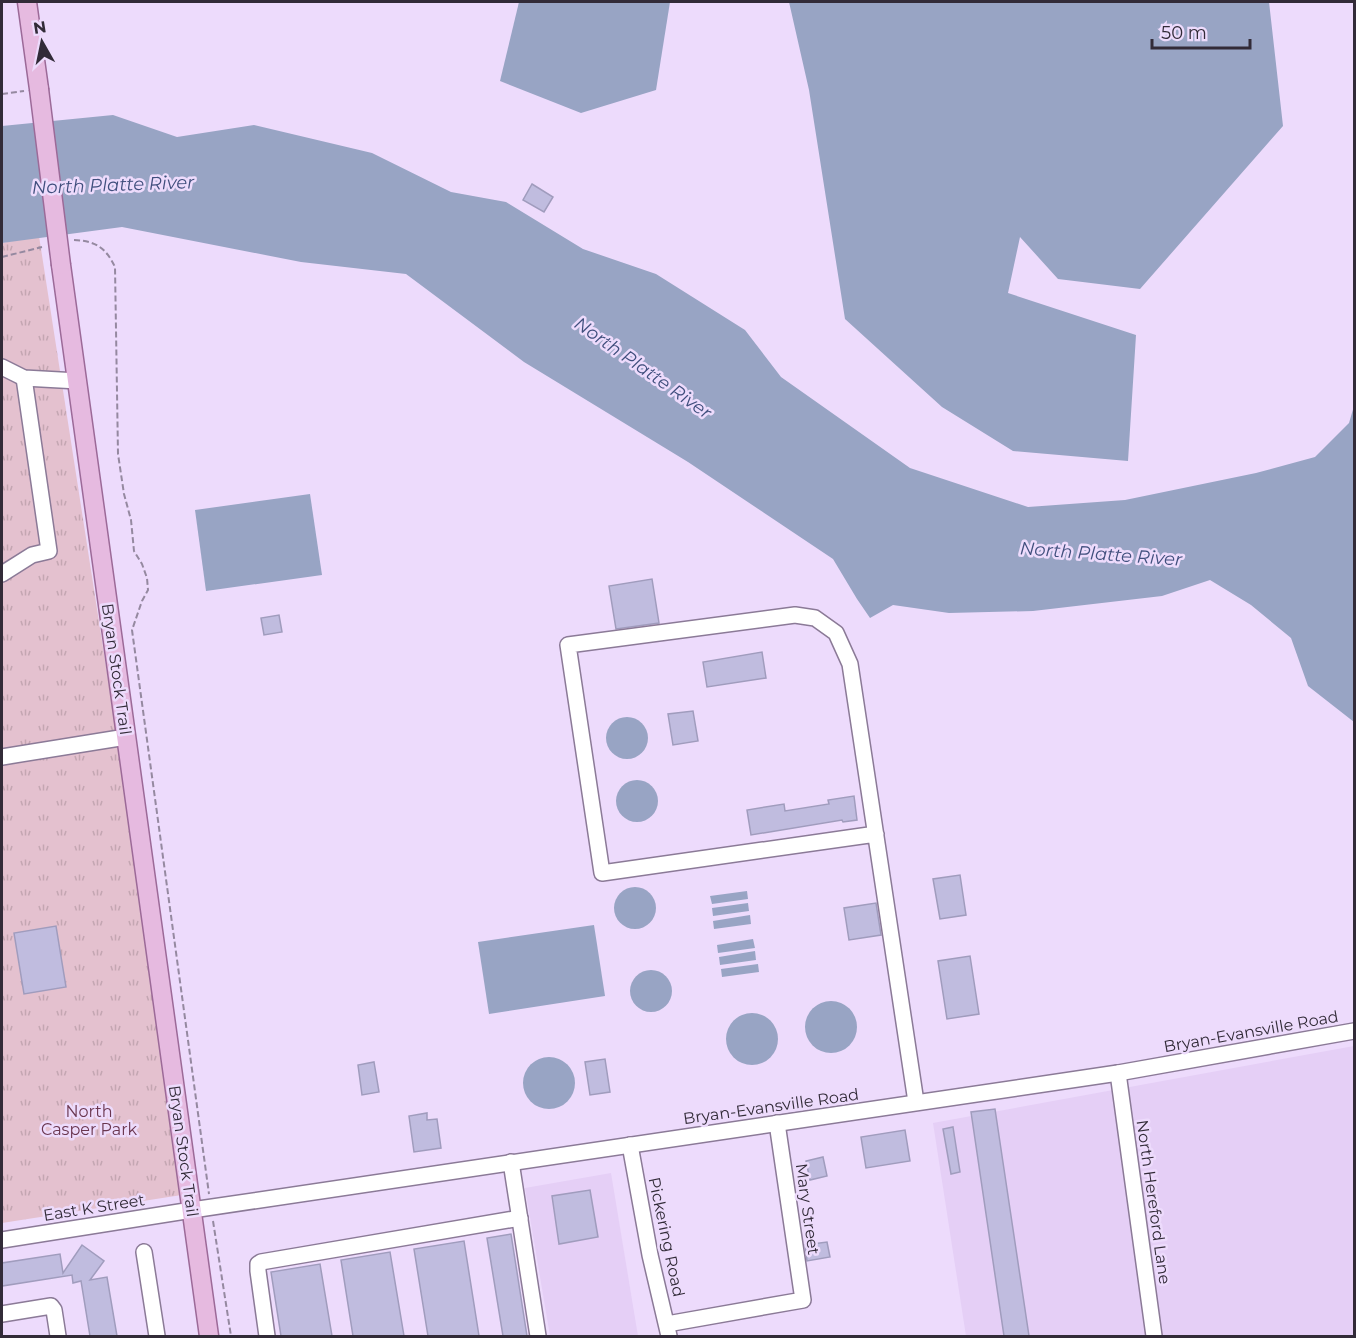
<svg xmlns="http://www.w3.org/2000/svg" width="1356" height="1338" viewBox="0 0 1356 1338" font-family="Montserrat,sans-serif">
  <style>
    .built { fill: #e5cff6 }
    .park { fill: url(#park-tufts) }
    .water { fill: #98a4c4 }
    .building { fill: #c0bcdf; stroke: #a09cbd; stroke-width: 1.5 }
    .lines { fill: none; stroke-linecap: round; stroke-linejoin: round }
    .minor-casing { stroke: #8b7a97; stroke-width: 18 }
    .major-casing { stroke: #9c6a98; stroke-width: 21 }
    .path { stroke: #9589a0; stroke-width: 2; stroke-dasharray: 6 3; stroke-linecap: butt }
    .minor { stroke: #fff; stroke-width: 15 }
    .major { stroke: #e6bae0; stroke-width: 18 }
    .major-bridge-casing { stroke: #9c6a98; stroke-width: 21; stroke-linecap: butt }
    .major-bridge { stroke: #e6bae0; stroke-width: 18 }
    .labels { text-anchor: middle; stroke-width: 5; stroke-linejoin: round; paint-order: stroke }
    .street-label { font-size: 16px; fill: #322b38; stroke: #eddbfc }
    .park-label { font-size: 16px; fill: #6a364f; stroke: #eddbfc }
    .water-label { font-size: 18px; font-style: italic; fill: #404f7d; stroke: #eddbfc }
  </style>
  <defs>
    <pattern id="park-tufts" width="24" height="20" patternUnits="userSpaceOnUse" patternTransform="scale(1.5)"><rect width="24" height="20" fill="#e4c1cf"/><path d="M3 7l-1-3M5 7V3M7 7l1-3M15 17l-1-3M17 17v-4M19 17l1-3" fill="none" stroke="#c4a6b2"/></pattern>
  </defs>
  <rect width="100%" height="100%" fill="#eddbfc"/>
  <g class="built">
    <polygon points="1354,1046 1354,1336 966,1336 933,1123"/>
    <polygon points="611,1173 638,1336 550,1336 525,1188"/>
  </g>
  <polygon class="park" points="39,236 188,1194 2,1223 2,243"/>
  <g class="water">
    <polygon points="519,2 670,2 656,90 581,113 500,81"/>
    <polygon points="789,2 1269,2 1283,126 1140,289 1058,279 1020,237 1008,293 1136,335 1128,461 1013,451 942,407 845,319 809,90"/>
    <polygon points="113,115 177,137 254,125 372,153 451,192 506,202 583,249 656,274 745,330 781,377 910,468 1028,507 1125,500 1256,473 1315,457 1349,423 1354,406 1354,722 1308,686 1291,638 1251,605 1210,580 1162,596 1033,611 949,613 893,605 870,618 857,599 833,559 688,462 524,362 406,274 301,262 122,227 2,243 2,126"/>
    <polygon points="310,494 322,575 206,591 195,510"/>
    <circle cx="627" cy="738" r="21"/>
    <circle cx="637" cy="801" r="21"/>
    <circle cx="635" cy="908" r="21"/>
    <polygon points="747,891 748,899 712,904 710,896"/>
    <polygon points="748,903 749,911 713,916 712,908"/>
    <polygon points="750,915 751,924 714,929 713,921"/>
    <polygon points="594,925 605,996 489,1014 478,942"/>
    <polygon points="753,939 755,948 718,953 717,945"/>
    <polygon points="755,951 756,960 720,965 719,957"/>
    <polygon points="758,964 759,972 722,977 721,969"/>
    <circle cx="651" cy="991" r="21"/>
    <circle cx="831" cy="1027" r="26"/>
    <circle cx="752" cy="1039" r="26"/>
    <circle cx="549" cy="1083" r="26"/>
  </g>
  <g class="building">
    <polygon points="532,184 553,197 544,212 523,200"/>
    <polygon points="652,579 659,623 616,629 609,586"/>
    <polygon points="279,615 282,632 264,635 261,618"/>
    <polygon points="762,652 766,678 707,687 703,662"/>
    <polygon points="693,711 698,741 673,745 668,714"/>
    <polygon points="854,796 857,820 843,822 842,820 751,835 747,810 784,804 785,811 829,804 828,800"/>
    <polygon points="960,875 966,915 940,919 933,879"/>
    <polygon points="876,903 881,935 849,940 844,908"/>
    <polygon points="56,926 66,987 24,994 14,933"/>
    <polygon points="970,956 979,1014 947,1019 938,961"/>
    <polygon points="605,1059 610,1092 590,1095 585,1062"/>
    <polygon points="374,1062 379,1092 362,1095 358,1065"/>
    <polygon points="995,1109 1029,1336 1004,1336 971,1112"/>
    <polygon points="427,1113 427,1120 437,1119 441,1148 414,1152 409,1116"/>
    <polygon points="953,1127 960,1172 951,1174 943,1129"/>
    <polygon points="905,1130 910,1161 866,1168 861,1137"/>
    <polygon points="823,1157 827,1176 810,1180 806,1161"/>
    <polygon points="590,1190 598,1237 559,1244 552,1196"/>
    <polygon points="511,1234 527,1336 503,1336 487,1238"/>
    <polygon points="464,1241 479,1336 428,1336 414,1249"/>
    <polygon points="827,1242 830,1257 807,1261 805,1245"/>
    <polygon points="82,1245 104,1261 90,1280 107,1277 117,1336 90,1336 81,1281 73,1283 72,1275 2,1286 2,1263 60,1254 63,1273"/>
    <polygon points="390,1252 404,1336 353,1336 341,1260"/>
    <polygon points="320,1264 332,1336 281,1336 271,1272"/>
  </g>
  <g class="lines">
    <g class="minor-casing">
      <g id="minor">
        <polyline points="2,367 24,378 78,381"/>
        <polyline points="2,574 32,555 49,551 24,378"/>
        <polyline points="2,757 126,737"/>
        <polyline points="876,834 602,873 568,645 795,615 815,618 836,633 850,664 916,1102"/>
        <polyline points="1118,1073 1154,1336"/>
        <polyline points="630,1145 650,1255 669,1336"/>
        <polyline points="511,1162 538,1336"/>
        <polyline points="2,1240 192,1210 1118,1073 1354,1031"/>
        <polyline points="144,1252 157,1336"/>
        <polyline points="2,1314 51,1306 54,1310 58,1336"/>
        <polyline points="667,1324 803,1300 777,1123"/>
        <polyline points="267,1336 258,1271 258,1264 261,1262 520,1218"/>
      </g>
    </g>
    <g class="major-casing">
      <g id="major">
        <polyline points="27,2 39,89"/>
        <polyline points="61,265 209,1336"/>
      </g>
    </g>
    <g class="path">
      <polyline points="2,94 24,91"/>
      <path d="M74 240C96 241 106 248 115 267L118 454 124 494 131 520 134 551 142 564 147 578 148 590 142 601 132 630 209 1194"/>
      <polyline points="2,257 42,247"/>
      <polyline points="213,1221 231,1336"/>
    </g>
    <use href="#minor" class="minor"/>
    <use href="#major" class="major"/>
    <g class="major-bridge-casing">
      <polyline id="major-bridge" points="39,89 61,265"/>
    </g>
    <use href="#major-bridge" class="major-bridge"/>
  </g>
  <g class="labels">
    <g class="street-label">
      <text transform="translate(117 669) rotate(82)" y="6">Bryan Stock Trail</text>
      <text transform="translate(1251 1031) rotate(-10)" y="6">Bryan-Evansville Road</text>
      <text transform="translate(771 1106) rotate(-8)" y="6">Bryan-Evansville Road</text>
      <text transform="translate(184 1151) rotate(82)" y="6">Bryan Stock Trail</text>
      <text transform="translate(1154 1202) rotate(82)" y="6">North Hereford Lane</text>
      <text transform="translate(94 1207) rotate(-9)" y="6">East K Street</text>
      <text transform="translate(808 1209) rotate(82)" y="6">Mary Street</text>
      <text transform="translate(667 1237) rotate(78)" y="6">Pickering Road</text>
    </g>
    <g class="park-label">
      <text x="89" y="1117">North<tspan x="89" dy="18">Casper Park</tspan></text>
    </g>
    <g class="water-label">
      <text transform="translate(113 185) rotate(-2)" y="6">North Platte River</text>
      <text transform="translate(643 368) rotate(35)" y="6">North Platte River</text>
      <text transform="translate(1101 554) rotate(4)" y="6">North Platte River</text>
    </g>
  </g>
  <rect width="1356" height="1338" fill="none" stroke="#322b38" stroke-width="6"/>
  <g transform="translate(42 42) rotate(351)" stroke="#eddbfc" stroke-width="4.5" paint-order="stroke">
  <path d="M0-4.5L10 22L0 15L-10 22Z" fill="#322b38"/>
  <text y="-9" font-size="16" font-weight="bold" text-anchor="middle" fill="#322b38">N</text>
  </g>
  <path d="M1152 39v9h98v-9" fill="none" stroke="#322b38" stroke-width="3"/>
  <text x="1161" y="39" font-size="18" fill="#322b38" stroke="#eddbfc" stroke-width="4.5" paint-order="stroke">50 m</text>
</svg>
